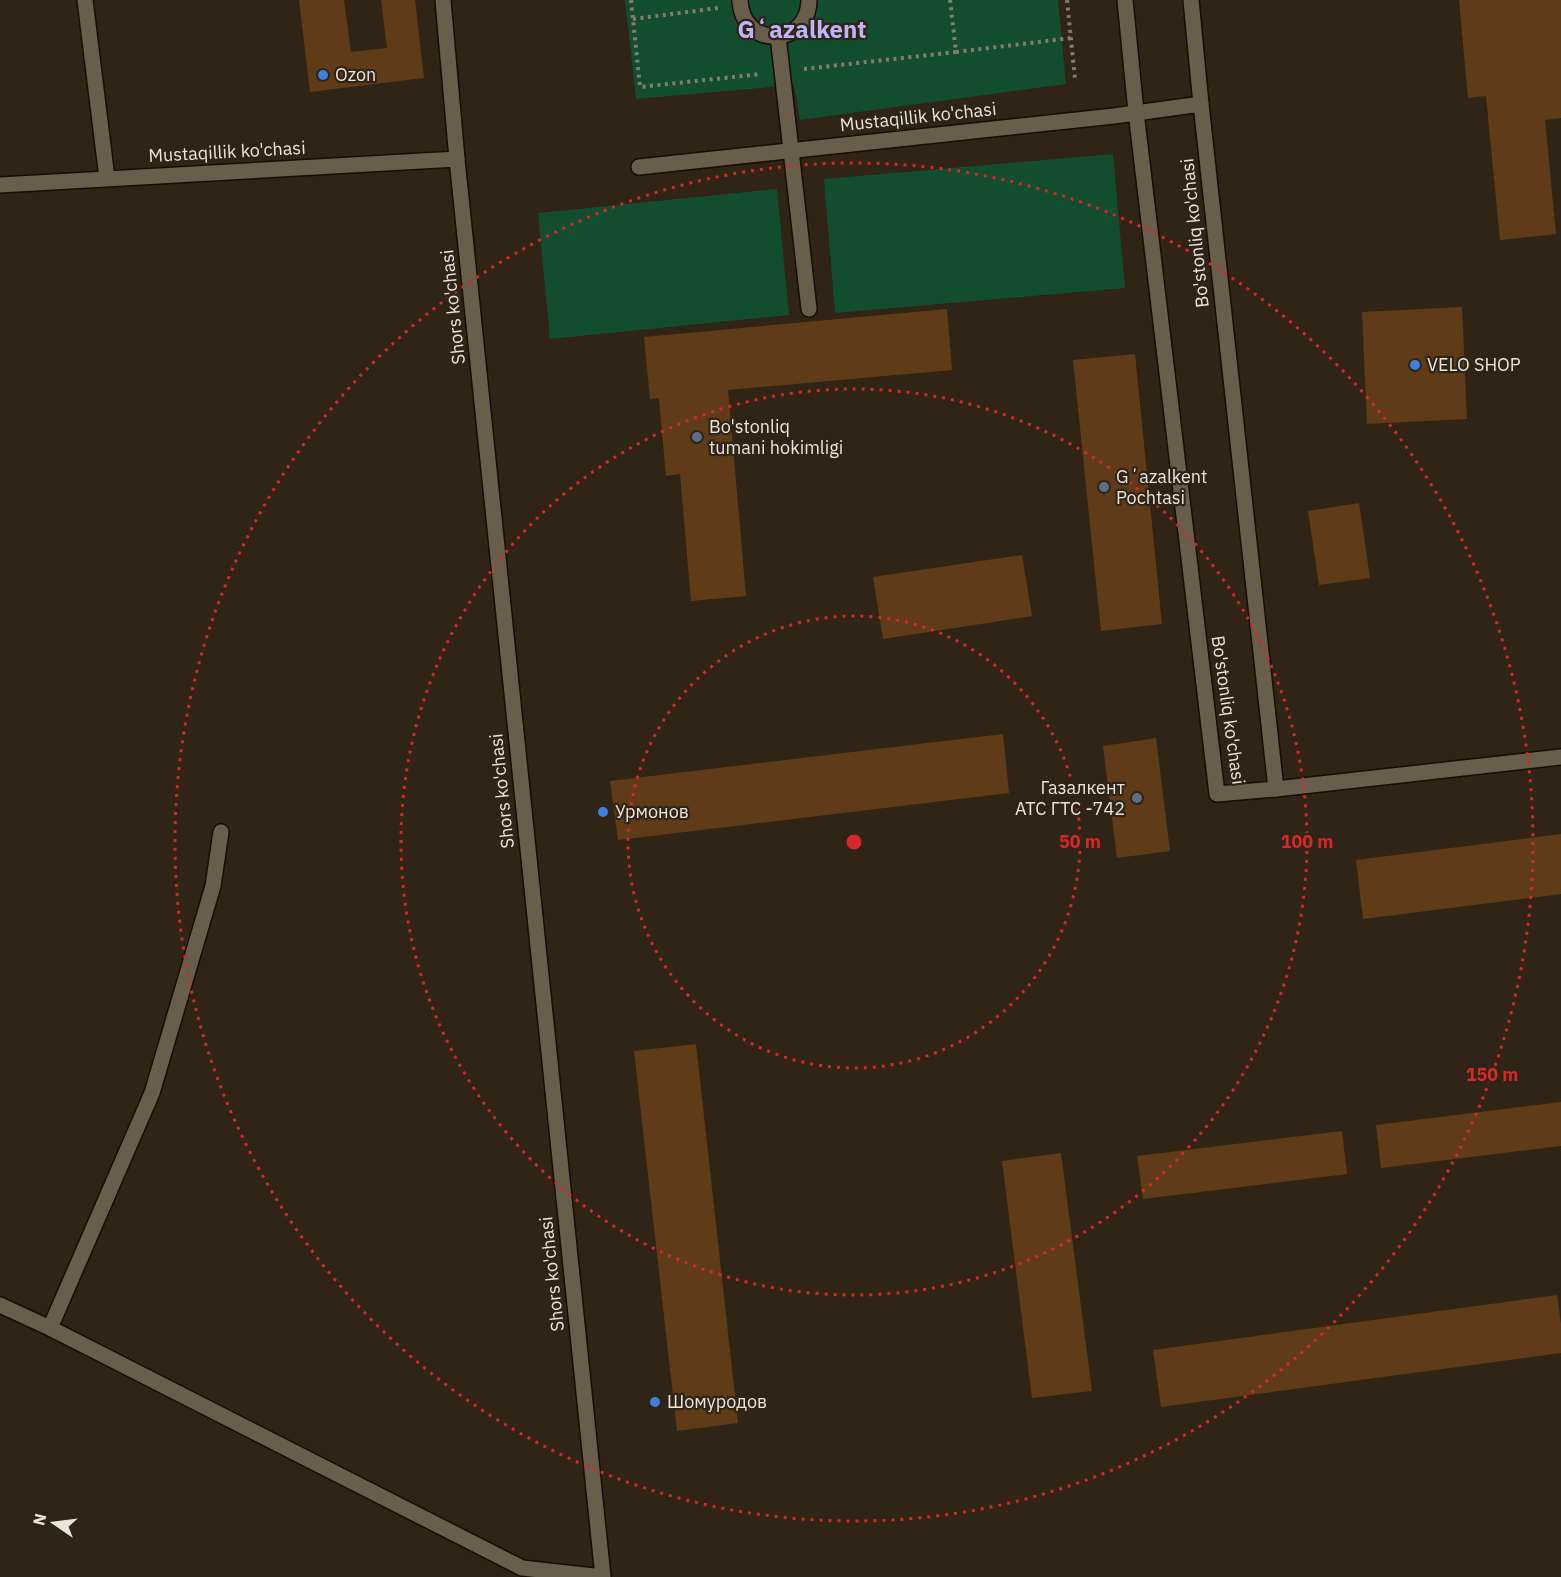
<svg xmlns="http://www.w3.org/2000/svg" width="1561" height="1577" viewBox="0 0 1561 1577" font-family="'IBM Plex Sans',sans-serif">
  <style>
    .green { fill: #124d2e }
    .building { fill: #5f3c17 }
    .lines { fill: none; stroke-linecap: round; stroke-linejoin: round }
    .street-casing { stroke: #170d02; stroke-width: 18 }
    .path { stroke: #857c70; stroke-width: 4; stroke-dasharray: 3 4.5; stroke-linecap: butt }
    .street { stroke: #695d4c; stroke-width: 15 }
    .ring { fill: none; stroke: #d62828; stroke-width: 3; stroke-dasharray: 3 6 }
    .shop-dot { fill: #3f7fe0; stroke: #2f2416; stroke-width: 2 }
    .service-dot { fill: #5c6f8a; stroke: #2f2416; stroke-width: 2 }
    .labels { text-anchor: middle; stroke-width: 4.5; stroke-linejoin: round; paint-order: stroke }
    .poi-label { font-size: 18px; fill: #ece5dc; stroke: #2f2416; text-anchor: start }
    .street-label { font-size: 18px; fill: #ece5dc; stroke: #2f2416 }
    .district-label { font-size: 24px; font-weight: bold; fill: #bdb4fc; stroke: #2f2416 }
    .centre { fill: #d62828; stroke: #2f2416; stroke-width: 3 }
    .ring-label { font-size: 18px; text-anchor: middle; font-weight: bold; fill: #d62828; stroke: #2f2416; stroke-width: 4.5; stroke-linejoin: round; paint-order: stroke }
  </style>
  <rect width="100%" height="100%" fill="#2f2416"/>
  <g class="green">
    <polygon points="625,0 1058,0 1066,84 800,120 794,85 636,99"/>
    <polygon points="1113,154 1125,288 835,313 824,179"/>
    <polygon points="777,189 789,315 550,339 538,213"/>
  </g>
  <g class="building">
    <polygon points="299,0 344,0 351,52 387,48 381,0 415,0 424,78 310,92"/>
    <polygon points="1459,0 1561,0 1561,118 1545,120 1556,234 1500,240 1486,96 1468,98"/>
    <polygon points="1462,307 1467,419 1367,424 1362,312"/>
    <polygon points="947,309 952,370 728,390 746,596 691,601 680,474 666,476 659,398 650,399 644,337"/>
    <polygon points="1135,354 1162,624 1101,631 1073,360"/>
    <polygon points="1359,503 1370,578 1319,585 1308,511"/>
    <polygon points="1022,555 1032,616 883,639 873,577"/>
    <polygon points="1003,734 1009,793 618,840 610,781"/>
    <polygon points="1156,738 1170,851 1117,858 1103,746"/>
    <polygon points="1561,834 1561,894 1363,919 1356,860"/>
    <polygon points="696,1044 738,1423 677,1431 634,1051"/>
    <polygon points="1561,1102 1561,1146 1381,1168 1376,1125"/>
    <polygon points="1342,1131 1347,1174 1143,1199 1137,1156"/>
    <polygon points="1061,1153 1092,1391 1032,1398 1002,1161"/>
    <polygon points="1557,1295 1561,1324 1561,1353 1161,1407 1153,1350"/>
  </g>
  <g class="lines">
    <g class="street-casing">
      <g id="street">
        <polyline points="85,0 107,178"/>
        <path d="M740 0C742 49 808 48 809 0"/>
        <polyline points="1125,0 1136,112 1217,794 1276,789 1201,104 1191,0"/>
        <polyline points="778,36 809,309"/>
        <polyline points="639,167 1114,116 1201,104"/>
        <polyline points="0,185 457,159"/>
        <polyline points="1276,789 1561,757"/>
        <polyline points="0,1305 50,1328 522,1568 603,1577 457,159 443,0"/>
        <polyline points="50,1328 152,1093 213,886 221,832"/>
      </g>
    </g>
    <g class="path">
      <polyline points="631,0 640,87 761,74"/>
      <polyline points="1067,0 1075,79"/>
      <polyline points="633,19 718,8"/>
      <polyline points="956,52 1071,38"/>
      <polyline points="804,69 956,52 950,0"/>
    </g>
    <use href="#street" class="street"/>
  </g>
  <g class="ring">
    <circle cx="854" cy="842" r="226"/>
    <circle cx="854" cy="842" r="453"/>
    <circle cx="854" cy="842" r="679"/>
  </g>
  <g class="shop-dot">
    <circle cx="323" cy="75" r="6"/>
    <circle cx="1415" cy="365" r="6"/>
    <circle cx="603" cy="812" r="6"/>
    <circle cx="655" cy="1402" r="6"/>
  </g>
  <g class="service-dot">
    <circle cx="697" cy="437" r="6"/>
    <circle cx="1104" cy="487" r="6"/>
    <circle cx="1137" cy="798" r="6"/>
  </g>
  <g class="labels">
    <g class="poi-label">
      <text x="335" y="81">Ozon</text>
      <text x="1427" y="371">VELO SHOP</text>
      <text x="709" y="433">Bo'stonliq<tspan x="709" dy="21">tumani hokimligi</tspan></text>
      <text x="1116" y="483">Gʼazalkent<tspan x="1116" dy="21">Pochtasi</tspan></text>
      <text x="1125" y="794" text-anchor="end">Газалкент<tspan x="1125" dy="21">АТС ГТС -742</tspan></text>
      <text x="615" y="818">Урмонов</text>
      <text x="667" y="1408">Шомуродов</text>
    </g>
    <g class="street-label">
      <text transform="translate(918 117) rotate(-6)" y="6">Mustaqillik ko'chasi</text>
      <text transform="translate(227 152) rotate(-3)" y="6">Mustaqillik ko'chasi</text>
      <text transform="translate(1195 233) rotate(-96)" y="6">Bo'stonliq ko'chasi</text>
      <text transform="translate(453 307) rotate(-96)" y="6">Shors ko'chasi</text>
      <text transform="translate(1228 710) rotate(82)" y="6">Bo'stonliq ko'chasi</text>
      <text transform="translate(502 791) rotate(-96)" y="6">Shors ko'chasi</text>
      <text transform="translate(552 1274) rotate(-96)" y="6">Shors ko'chasi</text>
    </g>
    <g class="district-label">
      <text x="802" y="38">Gʻazalkent</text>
    </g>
  </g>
  <circle cx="854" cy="842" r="9" class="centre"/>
  <g class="ring-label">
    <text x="1080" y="848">50 m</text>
    <text x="1307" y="848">100 m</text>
    <text x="1492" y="1081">150 m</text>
  </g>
  <g transform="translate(54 1523) rotate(284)" stroke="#2f2416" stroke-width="4.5" paint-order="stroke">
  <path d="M0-4.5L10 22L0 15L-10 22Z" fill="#ece5dc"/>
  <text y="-9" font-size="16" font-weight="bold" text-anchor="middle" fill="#ece5dc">N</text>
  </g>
</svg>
